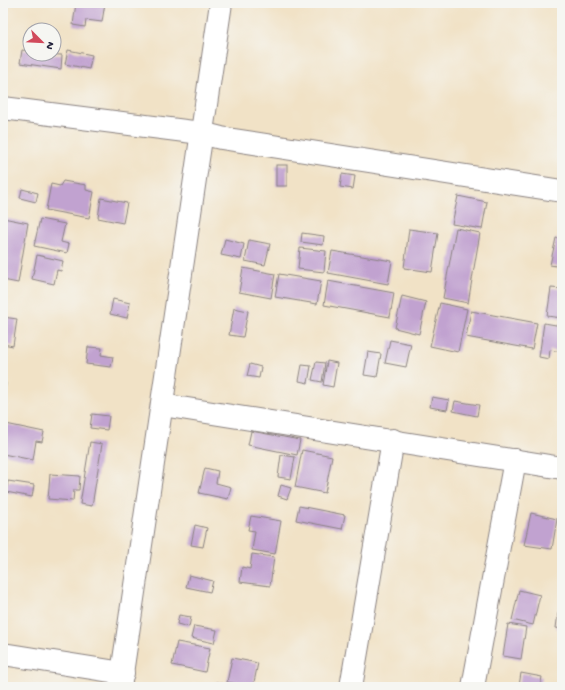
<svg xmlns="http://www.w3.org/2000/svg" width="565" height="690" viewBox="0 0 565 690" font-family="'Gochi Hand',sans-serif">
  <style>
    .building { fill: #c1a2d0 }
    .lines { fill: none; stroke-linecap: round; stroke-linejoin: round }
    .minor-casing { stroke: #8a8280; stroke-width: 24 }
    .minor { stroke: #fff; stroke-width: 22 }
  </style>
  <rect width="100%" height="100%" fill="#f6f6f2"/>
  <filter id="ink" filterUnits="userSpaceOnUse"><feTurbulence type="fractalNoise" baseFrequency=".025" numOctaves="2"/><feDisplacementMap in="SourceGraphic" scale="8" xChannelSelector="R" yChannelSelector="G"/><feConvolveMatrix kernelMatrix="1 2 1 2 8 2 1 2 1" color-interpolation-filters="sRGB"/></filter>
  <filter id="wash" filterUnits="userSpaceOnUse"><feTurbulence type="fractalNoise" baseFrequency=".012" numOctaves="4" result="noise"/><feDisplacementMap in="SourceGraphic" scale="16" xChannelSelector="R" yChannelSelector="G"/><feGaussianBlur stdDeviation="0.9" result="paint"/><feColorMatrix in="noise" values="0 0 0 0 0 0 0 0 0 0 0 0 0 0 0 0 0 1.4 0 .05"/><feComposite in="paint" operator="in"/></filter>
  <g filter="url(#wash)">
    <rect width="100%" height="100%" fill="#f1e2c6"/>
    <g id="blocks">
      <g class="building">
        <polygon points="76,3 105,3 102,22 86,20 85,27 73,25"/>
        <polygon points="22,50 30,51 30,54 62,55 61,69 20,63"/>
        <polygon points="68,50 92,55 89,69 65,64"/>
        <rect x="276" y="165" width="11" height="21"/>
        <polygon points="342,174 355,176 353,189 340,187"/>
        <polygon points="63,181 86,185 86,190 94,192 89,218 46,210 51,184 60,186"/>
        <polygon points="22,189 38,193 36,202 20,198"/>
        <polygon points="458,196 487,202 482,229 452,224"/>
        <polygon points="101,198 127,203 123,223 98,218"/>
        <polygon points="3,218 28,223 18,283 3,280"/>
        <polygon points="40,219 65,224 61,242 69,244 67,253 34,246"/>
        <polygon points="456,228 480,233 468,303 443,298"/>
        <polygon points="409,229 438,233 432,272 404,268"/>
        <polygon points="302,233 324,236 323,245 301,242"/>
        <polygon points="556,238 562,239 562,267 550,265"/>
        <polygon points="225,239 244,244 241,259 221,255"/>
        <polygon points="249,240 270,244 265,265 245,261"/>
        <polygon points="300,248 326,251 324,272 298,269"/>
        <polygon points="332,251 392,261 388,284 328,273"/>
        <polygon points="37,255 63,261 61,271 57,270 54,284 32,279"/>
        <polygon points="243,268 275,274 271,298 239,292"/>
        <polygon points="279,274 321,281 317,304 275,297"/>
        <polygon points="328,281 394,293 390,317 324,305"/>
        <polygon points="551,288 562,289 562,318 547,316"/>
        <polygon points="402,296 426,302 419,334 395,328"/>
        <polygon points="113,299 130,303 127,318 110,314"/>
        <polygon points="440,303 467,309 458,352 430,346"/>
        <polygon points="234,308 248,311 243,337 229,335"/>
        <polygon points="471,311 537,323 532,349 466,337"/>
        <polygon points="3,317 17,319 13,346 3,344"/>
        <polygon points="544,323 562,326 562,352 550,350 549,359 539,357"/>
        <polygon points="390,340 411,344 406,367 385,363"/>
        <polygon points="88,347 102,348 101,355 113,357 111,367 86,364"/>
        <polygon points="368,352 381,354 377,377 364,375"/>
        <polygon points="327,361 337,363 333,387 323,385"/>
        <polygon points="316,362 325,363 322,382 312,380"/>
        <polygon points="250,364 261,367 259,378 247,376"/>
        <polygon points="302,365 311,366 308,383 299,381"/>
        <polygon points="3,382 6,383 4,402 3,402"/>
        <polygon points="432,397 449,400 447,410 430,407"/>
        <polygon points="455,401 479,405 477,416 453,411"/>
        <polygon points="92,414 109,416 107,430 90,428"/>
        <polygon points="6,424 44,432 42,442 36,441 33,460 3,454 3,438"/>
        <polygon points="251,431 300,440 297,455 248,445"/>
        <polygon points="90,442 102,444 92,506 80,504"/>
        <polygon points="302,450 332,456 325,493 295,487"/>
        <polygon points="281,455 295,457 291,479 278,477"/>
        <polygon points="205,468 218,471 216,483 231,487 228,499 199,493"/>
        <polygon points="50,474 80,476 79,490 74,490 73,501 48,499"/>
        <polygon points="8,481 34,485 32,497 6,492"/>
        <polygon points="281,485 291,488 287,499 278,496"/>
        <polygon points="299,506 345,515 342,529 296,520"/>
        <polygon points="531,513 557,519 552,549 524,545"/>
        <polygon points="251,516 281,521 275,554 252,550 255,531 248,530"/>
        <polygon points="195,525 207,528 203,547 191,545"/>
        <polygon points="252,554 274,557 270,586 240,582 242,567 250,569"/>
        <polygon points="189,575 213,581 210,592 186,587"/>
        <polygon points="519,590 540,595 533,625 512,620"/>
        <polygon points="558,613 562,614 562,629 556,628"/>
        <polygon points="179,615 191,617 189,627 177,624"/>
        <polygon points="508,624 526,627 521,659 503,656"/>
        <polygon points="194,626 217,630 214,643 191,638"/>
        <polygon points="177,642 210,648 205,672 172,665"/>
        <polygon points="232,658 258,663 253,687 227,682"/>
        <polygon points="521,673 542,677 540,687 519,686"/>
        <polygon points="216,682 224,684 223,687 215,687"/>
      </g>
    </g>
  </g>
  <g filter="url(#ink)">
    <use href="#blocks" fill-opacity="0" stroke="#8a8280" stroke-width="1"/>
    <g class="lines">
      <g class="minor-casing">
        <g id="minor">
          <polyline points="3,108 201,133 221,138 562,191"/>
          <polyline points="162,405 562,468"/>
          <polyline points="3,654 123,673"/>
          <polyline points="120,687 221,3"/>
          <polyline points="351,687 393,440"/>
          <polyline points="473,687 515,460"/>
        </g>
      </g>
      <use href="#minor" class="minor"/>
    </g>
  </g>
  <rect width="565" height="690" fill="none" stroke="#f6f6f2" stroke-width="16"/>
  <g transform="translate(42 42) rotate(114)"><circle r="19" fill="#f6f6f2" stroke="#a1a1a9"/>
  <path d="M0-3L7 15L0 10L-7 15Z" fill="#d1495b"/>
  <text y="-6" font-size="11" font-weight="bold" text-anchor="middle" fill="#22223b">N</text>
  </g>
</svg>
